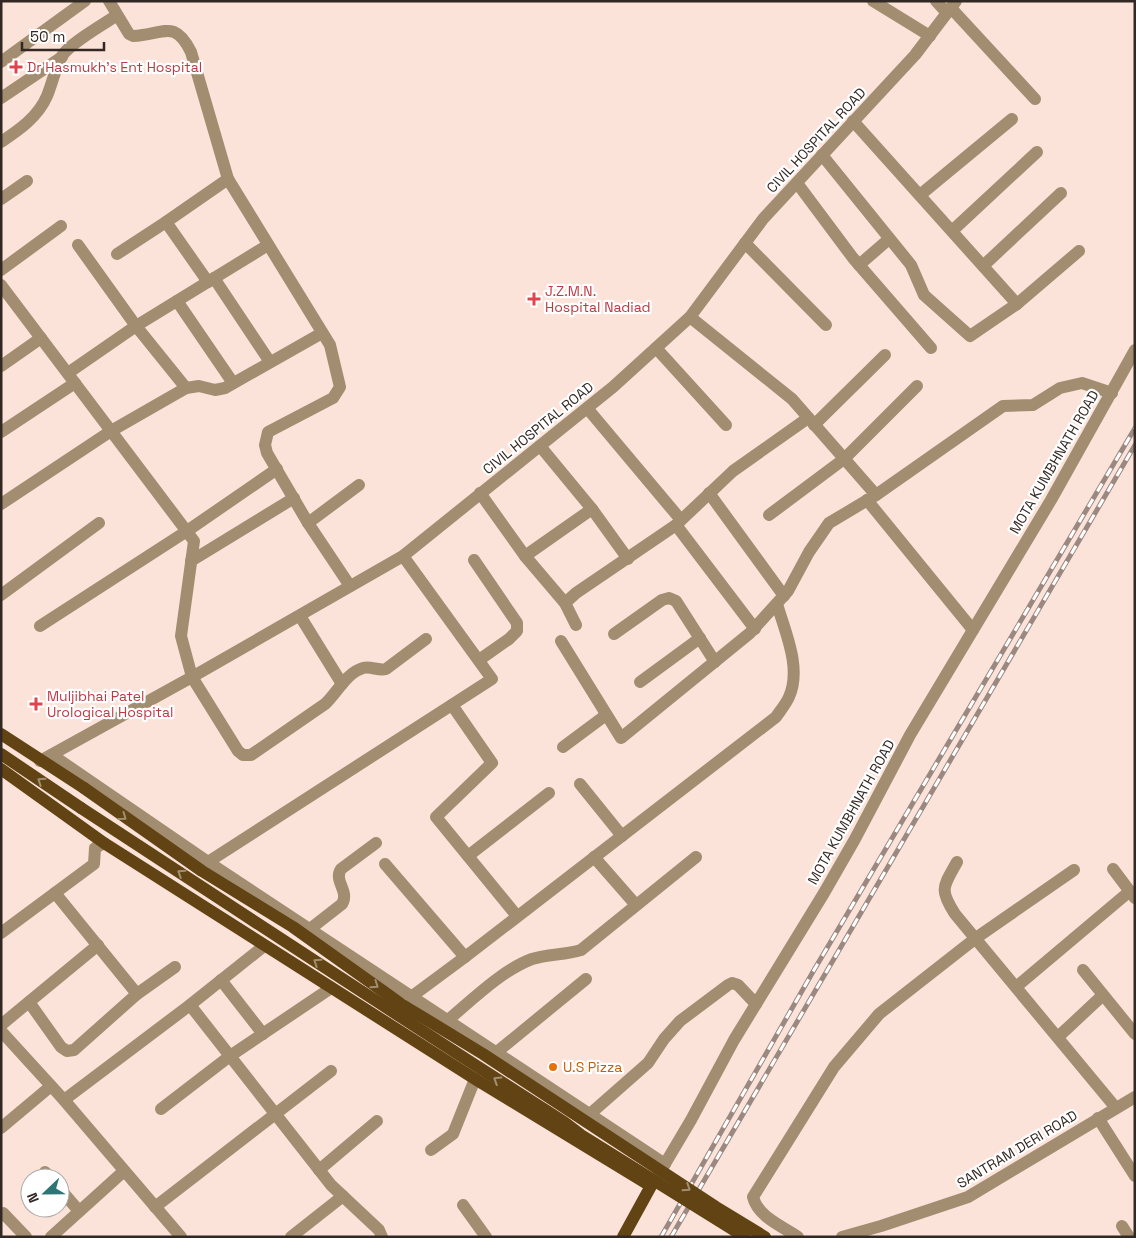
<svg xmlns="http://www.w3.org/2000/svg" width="1136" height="1238" viewBox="0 0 1136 1238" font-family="'Space Grotesk',sans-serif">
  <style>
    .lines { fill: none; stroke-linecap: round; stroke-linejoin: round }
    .minor { stroke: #a38d70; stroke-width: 12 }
    .major { stroke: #624414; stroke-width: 12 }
    .rail-casing { stroke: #9a8881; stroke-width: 5 }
    .rail { stroke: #fff; stroke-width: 3; stroke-dasharray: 9; stroke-linecap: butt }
    .major-bridge { stroke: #624414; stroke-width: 12 }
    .oneway { stroke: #a18f72 }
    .health-dot { fill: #e0444e; stroke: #fff; stroke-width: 2 }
    .food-dot { fill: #e8710a; stroke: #fff; stroke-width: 2 }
    .labels { text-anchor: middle; stroke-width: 4.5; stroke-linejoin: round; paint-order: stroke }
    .health-label { font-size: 14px; fill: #be3a42; stroke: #fff; text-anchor: start }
    .street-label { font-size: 14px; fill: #332823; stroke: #fff }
    .food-label { font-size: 14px; fill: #c56008; stroke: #fff; text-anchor: start }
  </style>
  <rect width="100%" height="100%" fill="#fbe3d9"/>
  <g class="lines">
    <g class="minor">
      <path d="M109 1 129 34 133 36C163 35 174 18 191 52L228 179 330 345 340 387 333 398 268 432 265 445 267 453 308 523 350 586"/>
      <polyline points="873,1 930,36"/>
      <polyline points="936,1 947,13"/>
      <polyline points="951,8 1035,99"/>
      <polyline points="1,62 85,1"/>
      <polyline points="1,98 62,57"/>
      <polyline points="853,121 1017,304"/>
      <path d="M1 142C19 130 38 117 47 96 52 84 55 69 62 56 70 43 103 25 117 15"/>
      <polyline points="822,155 911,265 924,295 970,336 1017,304 1079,251"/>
      <polyline points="797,183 853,258 931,348"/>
      <polyline points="920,195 1012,119"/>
      <polyline points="1,199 27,181"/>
      <polyline points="166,222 208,282"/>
      <polyline points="952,231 1037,152"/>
      <polyline points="745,243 826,325"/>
      <polyline points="78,245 136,326 186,388"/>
      <polyline points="117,254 166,222 228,179"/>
      <polyline points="859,265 889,239"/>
      <polyline points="983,266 1061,193"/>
      <polyline points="1,270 61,226"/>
      <polyline points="214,278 270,362"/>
      <path d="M1 285 194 541 181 636 192 677 238 751 243 755H251L325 704C337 693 346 673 363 668 371 666 378 671 386 669L426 639"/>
      <polyline points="177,301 233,383"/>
      <polyline points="690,317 792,399 876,495"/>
      <polyline points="656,348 726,425"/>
      <polyline points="1,366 41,338"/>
      <polyline points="68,373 136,326 268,245"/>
      <polyline points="587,408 681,520"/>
      <polyline points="814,425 885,355"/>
      <polyline points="1,432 75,383"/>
      <polyline points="540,446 592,509 628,559"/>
      <polyline points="480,493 525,556 565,603 576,625"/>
      <polyline points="709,493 784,596"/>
      <polyline points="867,500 973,630"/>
      <polyline points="1,504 111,431 186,388 199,386 215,390 225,388 322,333"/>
      <polyline points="769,515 844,459 917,386"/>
      <polyline points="308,523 359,485"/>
      <polyline points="676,525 755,629"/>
      <polyline points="525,556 592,509"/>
      <polyline points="474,560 517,623 517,631 509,639 479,660"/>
      <polyline points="191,561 294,498"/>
      <polyline points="1,595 99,523"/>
      <polyline points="565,603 576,593 676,525 733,471 808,418"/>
      <polyline points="300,616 342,684"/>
      <polyline points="40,626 187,531 277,469"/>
      <polyline points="614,634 662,600 669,598 676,601 715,662"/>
      <polyline points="561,641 621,738 750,633 788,591 809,552 829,523 876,495 1003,406 1033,405 1060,388 1082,383 1112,393"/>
      <polyline points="640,682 700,638"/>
      <polyline points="452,705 492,763 436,817 517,916"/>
      <polyline points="563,747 606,715"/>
      <polyline points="52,755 208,862 665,1164"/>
      <polyline points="40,761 192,677 403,556 613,387 690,317 763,219 915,55 956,1"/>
      <polyline points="580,784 622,836"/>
      <polyline points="468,856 549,793"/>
      <polyline points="594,857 636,905"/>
      <polyline points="208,862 492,679 403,556"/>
      <path d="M957 862C943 887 939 889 955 914L1116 1108"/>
      <polyline points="385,864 465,957"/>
      <polyline points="1113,869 1135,898"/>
      <polyline points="55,893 137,994"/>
      <path d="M310 929 342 904C350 891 333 881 341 869L376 843"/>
      <polyline points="1,933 94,864 95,848 104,843"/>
      <polyline points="1083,970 1135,1034"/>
      <polyline points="221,980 263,1034"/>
      <polyline points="1016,987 1130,891"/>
      <path d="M411 997 465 957 776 717C780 711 786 704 789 697 802 668 785 632 777 604"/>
      <polyline points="29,1002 61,1047 67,1051 74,1050 137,994 175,967"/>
      <polyline points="190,1005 331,1185 379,1230 382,1237"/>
      <path d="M448 1020C472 1000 502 970 532 959 548 954 565 955 581 950L696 857"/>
      <polyline points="1,1025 98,945"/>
      <polyline points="1,1031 64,1100 181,1237"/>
      <polyline points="1058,1037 1103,995"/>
      <polyline points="497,1052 586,979"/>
      <polyline points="64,1100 190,1005 264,946"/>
      <polyline points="161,1109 230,1056 331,988"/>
      <polyline points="590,1114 648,1063 664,1039 680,1021 728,985 732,983 738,985 756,1004"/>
      <polyline points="1098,1118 1135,1176"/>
      <polyline points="1,1128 51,1086"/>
      <polyline points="431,1150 453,1134 475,1079"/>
      <polyline points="319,1170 377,1121"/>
      <polyline points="45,1172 51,1178"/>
      <polyline points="656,1179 691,1120 734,1040 824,893 855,839 910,735 1051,500 1135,350"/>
      <polyline points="60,1189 79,1211"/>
      <polyline points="463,1205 486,1237"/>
      <polyline points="155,1207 331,1071"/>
      <polyline points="3,1213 26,1237"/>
      <polyline points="1122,1226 1129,1237"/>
      <polyline points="51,1237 124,1171"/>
      <polyline points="291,1237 343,1196"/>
      <path d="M798 1237C782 1226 758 1217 753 1197L834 1067 879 1014 976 938 1074 870"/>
      <polyline points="842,1237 881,1226 968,1197 1135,1097"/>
    </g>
    <g class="major">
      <polyline points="1,734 84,788"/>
      <polyline points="1,754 81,808"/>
      <polyline points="1,769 104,843 475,1079 651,1186 623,1237"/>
    </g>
    <g class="rail-casing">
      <g id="rail">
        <polyline points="661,1237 814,970 1135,428"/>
        <polyline points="671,1237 1135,445"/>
      </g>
    </g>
    <use href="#rail" class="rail"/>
    <g class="major-bridge">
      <polyline points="84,788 202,871 293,927 401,1004 483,1054 716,1207 765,1237"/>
      <path d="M81 808C242 913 402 1019 564 1122L581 1135 745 1237"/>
    </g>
  </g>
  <defs><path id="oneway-chevron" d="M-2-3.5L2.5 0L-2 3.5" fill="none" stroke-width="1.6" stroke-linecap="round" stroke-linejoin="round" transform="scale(1.25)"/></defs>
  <g class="oneway">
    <use href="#oneway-chevron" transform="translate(41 781) rotate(-146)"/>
    <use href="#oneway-chevron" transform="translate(123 817) rotate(36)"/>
    <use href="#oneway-chevron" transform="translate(181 873) rotate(-147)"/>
    <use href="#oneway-chevron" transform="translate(317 962) rotate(-146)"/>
    <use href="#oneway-chevron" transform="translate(375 985) rotate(35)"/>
    <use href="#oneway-chevron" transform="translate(497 1080) rotate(-148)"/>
    <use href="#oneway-chevron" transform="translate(687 1188) rotate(33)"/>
  </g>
  <g class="health-dot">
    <path d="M13.5 59.5h5v5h5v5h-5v5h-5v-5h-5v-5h5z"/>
    <path d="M531.5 291.5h5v5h5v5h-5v5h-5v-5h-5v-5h5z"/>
    <path d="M33.5 696.5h5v5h5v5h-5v5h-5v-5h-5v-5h5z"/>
  </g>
  <circle class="food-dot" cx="553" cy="1067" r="5"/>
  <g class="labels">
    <g class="health-label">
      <text x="27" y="72">Dr Hasmukh's Ent Hospital</text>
      <text x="545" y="296">J.Z.M.N.<tspan x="545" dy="16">Hospital Nadiad</tspan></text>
      <text x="47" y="701">Muljibhai Patel<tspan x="47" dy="16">Urological Hospital</tspan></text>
    </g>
    <g class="street-label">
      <text transform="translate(816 140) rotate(-47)" y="5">CIVIL HOSPITAL ROAD</text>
      <text transform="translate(538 428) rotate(-39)" y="5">CIVIL HOSPITAL ROAD</text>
      <text transform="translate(1054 462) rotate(-60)" y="5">MOTA KUMBHNATH ROAD</text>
      <text transform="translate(851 812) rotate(-61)" y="5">MOTA KUMBHNATH ROAD</text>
      <text transform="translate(1017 1149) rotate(-31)" y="5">SANTRAM DERI ROAD</text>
    </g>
    <g class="food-label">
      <text x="563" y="1072">U.S Pizza</text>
    </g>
  </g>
  <rect width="1136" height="1238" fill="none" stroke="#332823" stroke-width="5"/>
  <g transform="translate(45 1193) rotate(248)"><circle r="24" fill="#ffffff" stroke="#ada9a7"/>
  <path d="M0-4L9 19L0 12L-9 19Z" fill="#2b7577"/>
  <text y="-8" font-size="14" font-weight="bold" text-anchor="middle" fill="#332823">N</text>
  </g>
  <path d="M22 42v8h82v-8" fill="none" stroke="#332823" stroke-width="2.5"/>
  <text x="30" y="42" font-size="15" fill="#332823" stroke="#ffffff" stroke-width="4" paint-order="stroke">50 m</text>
</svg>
